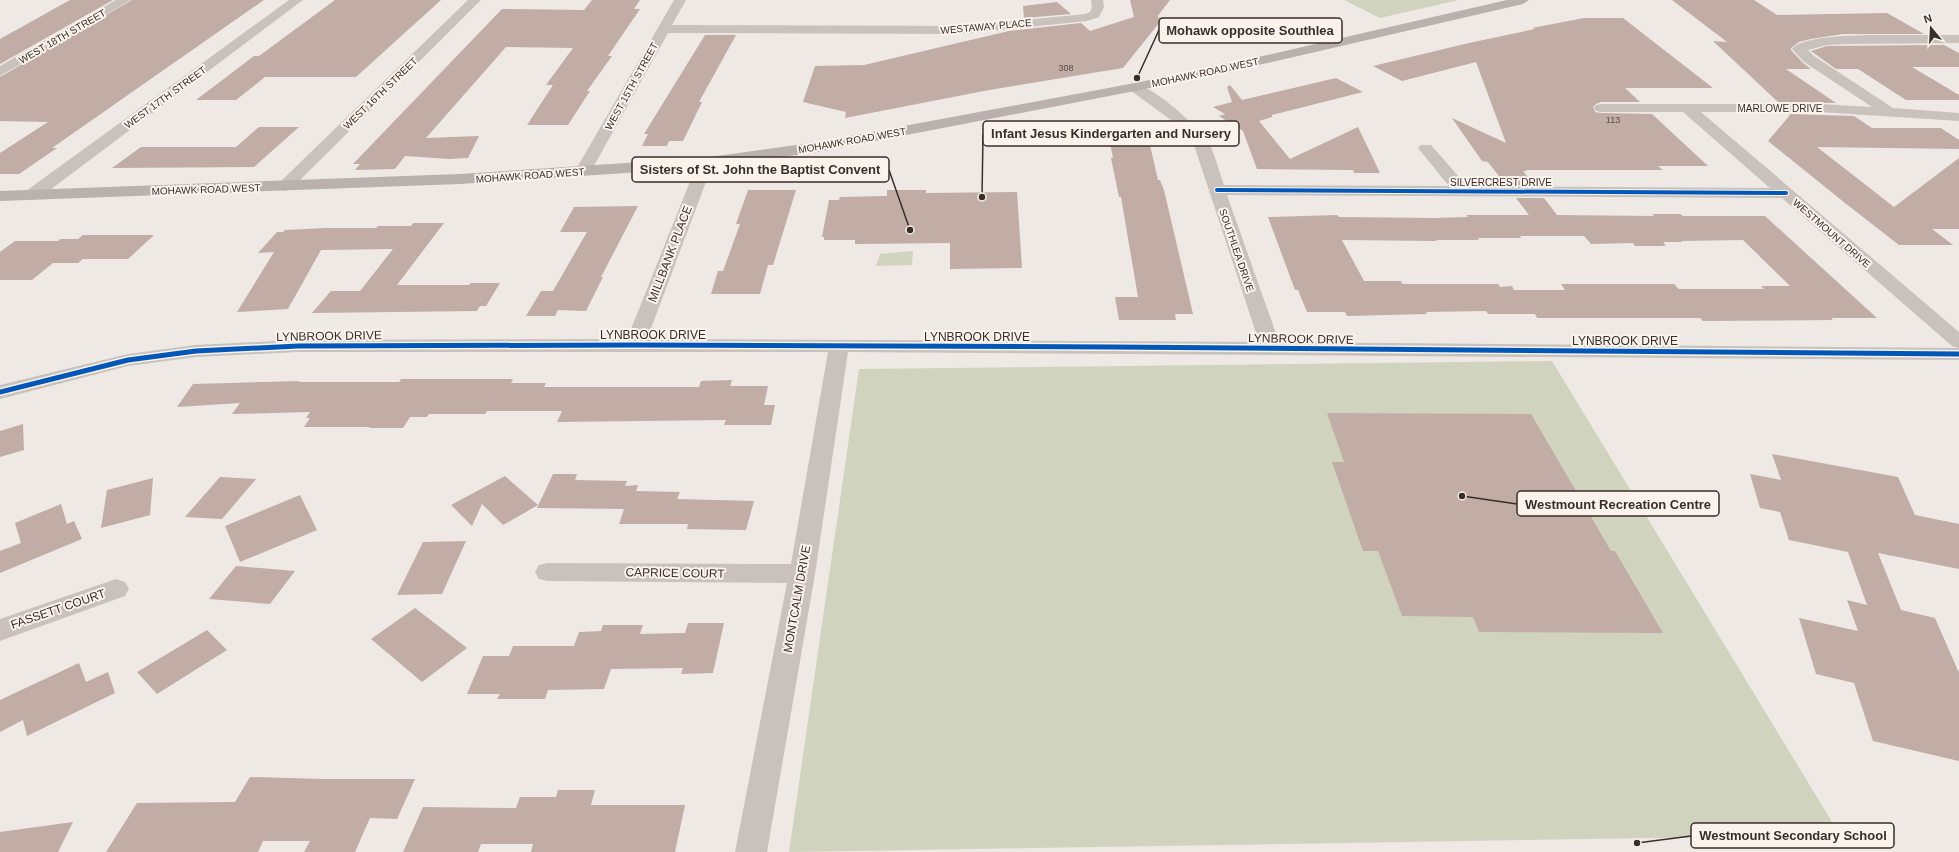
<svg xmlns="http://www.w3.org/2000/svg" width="1959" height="852" viewBox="0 0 1959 852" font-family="Arial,sans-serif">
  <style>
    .green { fill: #d0d4be }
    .building { fill: #c1aca6; fill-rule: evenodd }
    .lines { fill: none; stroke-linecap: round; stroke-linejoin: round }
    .minor { fill: #c8c1bc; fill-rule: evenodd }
    .secondary { fill: #b8b1ad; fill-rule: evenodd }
    .cycleway-far1-casing { stroke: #faf3ec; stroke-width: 6 }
    .cycleway-casing { stroke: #faf3ec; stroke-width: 8 }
    .cycleway-far1 { stroke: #0057b8; stroke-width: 4 }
    .cycleway { stroke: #0057b8; stroke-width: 5 }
    .labels { text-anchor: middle; stroke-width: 4; stroke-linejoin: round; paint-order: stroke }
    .far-number-label { font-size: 9px; fill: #5b4e49 }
    .far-street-label { font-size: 10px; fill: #392e2a; stroke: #faf3ec }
    .street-label { font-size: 12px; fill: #392e2a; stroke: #faf3ec }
    .leader { fill: none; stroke: #392e2a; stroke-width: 1.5 }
    .callout-dot { fill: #392e2a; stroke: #faf3ec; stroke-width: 1.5 }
    .callout { fill: #faf3ec; stroke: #392e2a; stroke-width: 1.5 }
    .callout-label { font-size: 13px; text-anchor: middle; font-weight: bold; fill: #392e2a }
  </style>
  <rect width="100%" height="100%" fill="#eee9e4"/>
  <g class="green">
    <polygon points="1344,0 1459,0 1380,18"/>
    <polygon points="913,251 912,265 876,266 880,254"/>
    <polygon points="1552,361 1840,835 789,852 859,369"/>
  </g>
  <g class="building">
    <polygon points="70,0 113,0 0,64 0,39"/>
    <polygon points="132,0 264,0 52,148 57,148 19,174 0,174 0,153 48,122 0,121 0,77"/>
    <polygon points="335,0 441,0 356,77 265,77 236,100 196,100 254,56 259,56"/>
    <polygon points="592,0 640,0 634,9 640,9 608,56 612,56 587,91 590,91 568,125 527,125 553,85 546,85 573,48 506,47 426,138 479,136 468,158 449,159 405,156 395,169 355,170 360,164 353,164 502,9 584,10"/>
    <polygon points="1130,0 1170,0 1157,17 1163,18 1123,68 989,90 845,118 846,112 803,102 815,66 864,65 1009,31 1081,23 1090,31 1134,17"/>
    <polygon points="1672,0 1754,0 1777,15 1887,13 1924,34 1843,34 1811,39 1799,42 1791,48 1791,50 1803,63 1811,69 1786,69 1836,103 1778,102 1713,41 1727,42"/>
    <polygon points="1057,2 1071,14 1024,18 1023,6"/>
    <polygon points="1584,18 1623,18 1713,88 1625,88 1640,102 1601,102 1596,104 1593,107 1595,112 1601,113 1652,114 1708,166 1658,166 1663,170 1526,170 1527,171 1523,171 1534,185 1506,185 1488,162 1482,161 1452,118 1506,143 1476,62 1402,81 1373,66 1469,43 1535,29 1532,28"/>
    <polygon points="705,35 736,35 699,102 702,102 683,141 669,141 667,146 642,146 648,134 644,134"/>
    <polygon points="1944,45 1959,53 1959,67 1912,67 1959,95 1959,100 1906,100 1858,69 1836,69 1811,51 1827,46"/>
    <polygon points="1336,78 1363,92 1272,115 1272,117 1259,121 1290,159 1358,127 1380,173 1354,173 1353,170 1257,169 1243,131 1219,116 1225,114 1213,107 1232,102 1227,87 1230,85 1242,100"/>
    <polygon points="1789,114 1854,116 1872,128 1941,128 1959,140 1959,149 1817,147 1894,207 1959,158 1959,229 1932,229 1953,245 1899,245 1845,203 1768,141 1790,115"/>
    <polygon points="1106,122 1130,122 1131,128 1139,128 1143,145 1150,145 1158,180 1160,180 1164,190 1193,314 1175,314 1176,320 1119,320 1115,297 1138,297 1121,197 1119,197 1111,158 1113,158"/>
    <polygon points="259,127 299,127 254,167 112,168 141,147 236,147"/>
    <polygon points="748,190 796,190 773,265 768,265 760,294 711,294 718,271 723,271 740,224 736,224"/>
    <polygon points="887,190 926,190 926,193 1017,192 1022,268 950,269 950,243 855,244 855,240 824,240 824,237 822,237 829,200 839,200 840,197 887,196"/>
    <path d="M1516 198H1544L1557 215 1654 216 1652 214H1680L1683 216H1765L1877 318H1831L1833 320 1703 321 1700 318H1537L1535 314H1488L1486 311 1426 312 1427 314 1347 316 1345 312H1307L1298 290H1295L1268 217 1337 215 1339 217 1435 218 1468 217 1466 215H1529ZM1520 236H1584L1591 244 1633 243 1635 246H1666L1663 242H1682L1681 241 1743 240 1790 286H1761L1764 289H1679L1674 284H1561L1565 290H1514L1512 286 1500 287 1498 284H1402L1401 281H1364L1342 240 1437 241 1436 240H1479L1478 238H1521Z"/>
    <polygon points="638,206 601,277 603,277 586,311 558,310 555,316 526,316 541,291 553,291 587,232 560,232 574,207"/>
    <polygon points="413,223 444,223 397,285 469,285 471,283 500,283 486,306 480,306 477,311 312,313 331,291 360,291 393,249 321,250 288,309 237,312 274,252 258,253 277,232 283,232 285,230 326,228 376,228 378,226 411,226"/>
    <polygon points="83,235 154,235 128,259 83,259 78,263 53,263 32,280 0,280 0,252 15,241 58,241 60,239 78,239"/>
    <polygon points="401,379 513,379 511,383 546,383 544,387 699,387 701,381 732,380 730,386 768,386 764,405 775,405 771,425 724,425 726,420 557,422 562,411 487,411 485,414 429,414 427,417 410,417 403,428 369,428 370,427 304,427 310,418 306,418 310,412 232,414 240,403 177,407 193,384 300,381 298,382 399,382"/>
    <polygon points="1327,413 1531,414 1611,551 1615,551 1663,633 1479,632 1473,617 1402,616 1378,551 1363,551 1332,462 1344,462"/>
    <polygon points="23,424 24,450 0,457 0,431"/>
    <polygon points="1772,454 1898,477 1915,515 1959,524 1959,569 1878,553 1901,610 1935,618 1959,673 1959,761 1873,741 1854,683 1816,674 1799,618 1858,631 1847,600 1867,605 1848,552 1789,540 1780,512 1760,508 1750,474 1781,480"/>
    <polygon points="553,474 577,474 575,480 627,481 625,486 638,485 636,491 680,492 677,499 754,501 746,530 687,529 688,524 619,524 624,509 537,508"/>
    <polygon points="505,476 538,505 503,525 482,504 472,526 451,505"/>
    <polygon points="220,477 256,479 222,519 185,517"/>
    <polygon points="153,478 150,515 101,528 107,490"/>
    <polygon points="300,495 317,530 240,562 225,526"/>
    <polygon points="61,504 67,524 74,521 82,539 0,573 0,551 21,543 15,523"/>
    <polygon points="466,541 442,594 397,595 423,542"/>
    <polygon points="236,566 295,571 270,604 209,599"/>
    <polygon points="415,608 467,648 422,682 371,639"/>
    <polygon points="688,623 724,623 713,673 681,674 683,668 611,669 604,689 548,690 545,699 497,699 500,694 467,694 483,656 509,656 513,646 574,646 579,632 601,631 603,625 643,625 640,634 685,633"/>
    <polygon points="207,630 227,650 157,694 137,672"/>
    <polygon points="79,663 86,682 108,672 115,693 27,736 23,720 0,732 0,700"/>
    <polygon points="250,777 323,779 415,779 397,819 370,818 355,852 304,852 310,841 263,841 258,852 106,852 137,803 235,802"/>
    <polygon points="558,790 595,790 591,805 685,805 675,852 531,852 533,844 481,844 478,852 403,852 423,807 516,808 520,797 556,797"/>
    <polygon points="73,822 58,852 0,852 0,832"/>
  </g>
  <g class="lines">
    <g class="minor">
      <polygon points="116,0 131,0 0,76 0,66"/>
      <polygon points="289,0 303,0 38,199 32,200 26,199 24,195 26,191"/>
      <polygon points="468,0 481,0 291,189 285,191 279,189 277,186 279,183"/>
      <polygon points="674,0 686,0 672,25 961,26 1085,14 1090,12 1092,7 1091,0 1103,0 1104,7 1099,17 1087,21 961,34 668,33 591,171 589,174 583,176 577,174 575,171"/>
      <path d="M1901 35H1959V43L1850 44 1827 45 1808 50 1814 56 1893 108 1959 113V121L1820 112H1701L1959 332V360L848 352 815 574 767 852H735L787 583 548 581 539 579 535 572 539 565 548 563 791 564 828 352H298L196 357 128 366 0 399V385L128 354 196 345 298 340 627 339 693 174 694 163 696 160H708L710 163 709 174 647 339 1259 342 1194 145 1175 123 1130 90 1128 87 1130 84C1148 80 1200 128 1209 144 1216 156 1219 172 1224 185L1449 186 1418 148 1421 145H1431L1467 186 1770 188 1683 112H1601L1596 111 1594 108 1596 105 1601 104H1820L1872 107 1804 62 1792 49C1803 33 1881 35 1901 35ZM1227 195 1782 198 1952 346 1959 348 1279 342Z"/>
      <polygon points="116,579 125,582 129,589 125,596 0,641 0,619"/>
    </g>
    <polygon class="secondary" points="1507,0 1529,0 1523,4 1272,62 1135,91 818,152 702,168 460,184 0,201 0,191 460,174 702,158 818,142 1135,83 1272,54"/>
    <g class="cycleway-far1-casing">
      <polyline id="cycleway-far1" points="1217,190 1786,193"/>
    </g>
    <g class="cycleway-casing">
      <polyline id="cycleway" points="0,392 128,360 196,351 298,346 635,345 1112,347 1959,354"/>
    </g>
    <use href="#cycleway-far1" class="cycleway-far1"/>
    <use href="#cycleway" class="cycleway"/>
  </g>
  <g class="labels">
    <g class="far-number-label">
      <text x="1066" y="71">308</text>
      <text x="1613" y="123">113</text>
    </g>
    <g class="far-street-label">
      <text transform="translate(986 26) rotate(-5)" y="4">WESTAWAY PLACE</text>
      <text transform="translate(62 36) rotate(-30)" y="4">WEST 18TH STREET</text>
      <text transform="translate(1205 72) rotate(-12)" y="4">MOHAWK ROAD WEST</text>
      <text transform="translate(631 86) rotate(-61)" y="4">WEST 15TH STREET</text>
      <text transform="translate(380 93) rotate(-44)" y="4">WEST 16TH STREET</text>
      <text transform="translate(165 97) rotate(-36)" y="4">WEST 17TH STREET</text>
      <text x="1780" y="112">MARLOWE DRIVE</text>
      <text transform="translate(852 140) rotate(-10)" y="4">MOHAWK ROAD WEST</text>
      <text transform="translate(530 175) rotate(-4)" y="4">MOHAWK ROAD WEST</text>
      <text x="1501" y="186">SILVERCREST DRIVE</text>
      <text transform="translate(206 189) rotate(-2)" y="4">MOHAWK ROAD WEST</text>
      <text transform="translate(1832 233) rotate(41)" y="4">WESTMOUNT DRIVE</text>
      <text transform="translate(1237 250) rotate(71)" y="4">SOUTHLEA DRIVE</text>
    </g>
    <g class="street-label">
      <text transform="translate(670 254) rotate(-69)" y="4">MILLBANK PLACE</text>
      <text x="653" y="339">LYNBROOK DRIVE</text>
      <text transform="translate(329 336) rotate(-1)" y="4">LYNBROOK DRIVE</text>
      <text x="977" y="341">LYNBROOK DRIVE</text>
      <text transform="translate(1301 339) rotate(1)" y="4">LYNBROOK DRIVE</text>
      <text x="1625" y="345">LYNBROOK DRIVE</text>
      <text transform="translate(675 573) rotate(1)" y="4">CAPRICE COURT</text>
      <text transform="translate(797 599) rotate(-80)" y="4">MONTCALM DRIVE</text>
      <text transform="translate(58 609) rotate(-19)" y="4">FASSETT COURT</text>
    </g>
  </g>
  <path class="leader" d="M1137 78L1159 30M982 197L983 134M910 230L889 170M1462 496L1517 504M1637 843L1691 836"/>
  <g class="callout-dot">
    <circle cx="1137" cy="78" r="4"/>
    <circle cx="982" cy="197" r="4"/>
    <circle cx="910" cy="230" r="4"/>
    <circle cx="1462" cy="496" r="4"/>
    <circle cx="1637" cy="843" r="4"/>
  </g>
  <g class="callout">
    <rect x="1159" y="18" width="183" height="25" rx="4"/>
    <rect x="983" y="121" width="256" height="25" rx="4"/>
    <rect x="632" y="157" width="257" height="25" rx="4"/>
    <rect x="1517" y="491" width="202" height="25" rx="4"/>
    <rect x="1691" y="823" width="203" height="25" rx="4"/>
  </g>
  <g class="callout-label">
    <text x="1250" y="35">Mohawk opposite Southlea</text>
    <text x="1111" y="138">Infant Jesus Kindergarten and Nursery</text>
    <text x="760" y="174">Sisters of St. John the Baptist Convent</text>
    <text x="1618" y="509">Westmount Recreation Centre</text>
    <text x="1793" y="840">Westmount Secondary School</text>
  </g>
  <g transform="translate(1931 28) rotate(342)" stroke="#faf3ec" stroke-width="3" paint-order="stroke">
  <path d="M0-3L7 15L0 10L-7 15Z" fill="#392e2a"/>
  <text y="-6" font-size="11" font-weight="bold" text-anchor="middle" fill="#392e2a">N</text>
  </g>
</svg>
